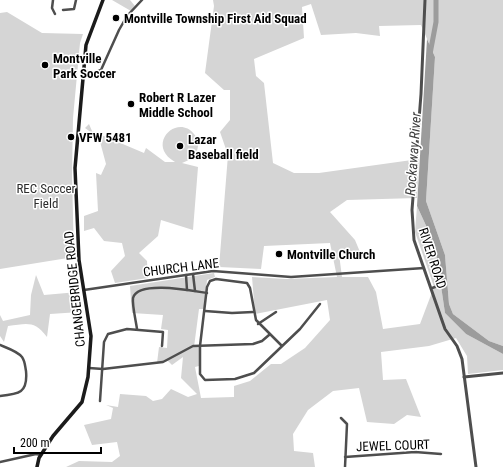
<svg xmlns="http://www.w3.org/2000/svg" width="503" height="467" viewBox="0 0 503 467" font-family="'Roboto Condensed',sans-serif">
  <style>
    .green { fill: #d5d5d5 }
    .water { fill: #9c9c9c }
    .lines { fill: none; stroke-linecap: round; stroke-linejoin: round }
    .river { stroke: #9c9c9c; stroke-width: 5 }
    .minor { stroke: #4e4e4e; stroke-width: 2.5 }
    .tertiary { stroke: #4e4e4e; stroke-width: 3 }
    .secondary { stroke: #1b1b1b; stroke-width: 3.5 }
    .poi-dot { fill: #000; stroke: #fff; stroke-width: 1.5 }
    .labels { text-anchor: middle; stroke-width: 3; stroke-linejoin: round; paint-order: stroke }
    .poi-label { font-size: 13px; font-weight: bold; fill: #000; stroke: #fff; text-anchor: start }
    .park-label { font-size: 13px; fill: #2c2c2c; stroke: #fff }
    .street-label { font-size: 13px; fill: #000; stroke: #fff }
    .water-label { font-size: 14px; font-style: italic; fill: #3d3d3d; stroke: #fff }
  </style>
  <rect width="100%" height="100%" fill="#fff"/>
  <g class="green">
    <polygon points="112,0 130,0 135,6 131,11"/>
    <polygon points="213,0 503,0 503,346 489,341 453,314 449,304 445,255 426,201 435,57 421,25 379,26 380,36 356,33 321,35 311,4 302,7 304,38 254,59 256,76 264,83 273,163 294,173 319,173 419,159 417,198 347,200 330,212 355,240 360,252 339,254 342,277 368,277 376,292 383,329 420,324 434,287 415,232 417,206 435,245 445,313 466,334 503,354 503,370 468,374 467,356 456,338 429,346 381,352 383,380 406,379 421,417 407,415 394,424 367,422 359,388 333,391 308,410 293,434 294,451 313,453 315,467 66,467 79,461 112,462 120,456 117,442 92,445 84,425 111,419 113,408 106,405 118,407 120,394 146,396 153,401 162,399 171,389 188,397 197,394 181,378 183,357 172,365 168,361 157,363 159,347 167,348 168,330 161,329 163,315 132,313 130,286 214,273 215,277 207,280 204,309 199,309 194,347 200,347 199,366 195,367 201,398 234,397 234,386 250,381 271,364 281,364 305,348 330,320 327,300 255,314 252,277 286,279 337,277 330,243 264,246 261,269 219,267 228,155 220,132 230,120 230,90 224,90 205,73 214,6"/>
    <polygon points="7,12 42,33 83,34 80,43 73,118 72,175 74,257 0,269 0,13"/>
    <path d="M89 124 92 131 144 153 146 148 165 162H175C145 145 177 113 194 134 197 137 198 142 198 146 197 156 190 160 182 163L198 167 193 230 161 220 158 236 139 253 147 261 148 278 115 283 111 271 125 256 122 243 104 241 94 228 84 231V216L98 211 96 173 101 175 106 164 99 138 85 128Z"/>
    <path d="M36 275 44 295 78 292 80 312 50 314 47 337C34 320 27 324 8 326L4 342 0 336V315L3 321 30 315 31 295Z"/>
  </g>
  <polygon class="water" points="427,39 435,57 426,201 445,255 449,304 453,314 489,341 503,346 503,354 466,334 445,313 435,245 417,206"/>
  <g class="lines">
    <polyline class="river" points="430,54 436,22 436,0"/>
    <g class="minor">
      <polyline points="53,0 52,8 55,14"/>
      <polyline points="63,10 74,9 76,0"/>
      <polyline points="83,70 94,73 101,70 119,30 127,16 142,0"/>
      <polyline points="193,274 195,291"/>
      <polyline points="186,275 187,290"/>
      <polyline points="432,288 438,286"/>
      <polyline points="84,290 213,271 291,277 424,268"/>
      <polyline points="205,311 232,313 253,312"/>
      <polyline points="258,324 276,312"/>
      <path d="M137 329C136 321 132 305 133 298 138 280 193 291 207 293"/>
      <path d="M0 345C7 348 17 351 22 357 25 361 25 366 26 371 28 393 19 394 0 396"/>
      <polyline points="282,346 256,320 250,288 247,283 216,279 210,281 207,287 200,346 200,374 205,380 235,379 254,373 300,329 320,304"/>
      <polyline points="89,368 103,369 163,362 193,346 253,344 262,341 269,335"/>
      <polyline points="100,401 104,342 108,334 127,329 163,332 162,346"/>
      <polyline points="341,418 347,424 345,467"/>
      <polyline points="345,457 415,452 441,454"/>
      <polyline points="0,462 36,454 41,455"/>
    </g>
    <g class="tertiary">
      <polyline points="425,0 421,94 412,210 414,240 445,329 457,346 462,359 476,467"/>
      <polyline points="464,377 503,373"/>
    </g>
    <polyline class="secondary" points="37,467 39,458 53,436 82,402 88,377 91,336 79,260 75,168 86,45 103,0"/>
  </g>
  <g class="poi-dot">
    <circle cx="116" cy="18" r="4"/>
    <circle cx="45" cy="65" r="4"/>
    <circle cx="131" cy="104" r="4"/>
    <circle cx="71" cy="137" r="4"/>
    <circle cx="180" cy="146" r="4"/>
    <circle cx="279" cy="254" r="4"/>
  </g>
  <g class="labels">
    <g class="poi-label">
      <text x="124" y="23">Montville Township First Aid Squad</text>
      <text x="53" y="63">Montville<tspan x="53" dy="15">Park Soccer</tspan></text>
      <text x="139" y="102">Robert R Lazer<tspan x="139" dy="15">Middle School</tspan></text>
      <text x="79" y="142">VFW 5481</text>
      <text x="188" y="144">Lazar<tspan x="188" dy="15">Baseball field</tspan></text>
      <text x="287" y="259">Montville Church</text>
    </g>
    <g class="park-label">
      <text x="46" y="193">REC Soccer<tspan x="46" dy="15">Field</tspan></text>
    </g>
    <g class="street-label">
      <text transform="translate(433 258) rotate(72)" y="5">RIVER ROAD</text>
      <text transform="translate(181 267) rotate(-7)" y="5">CHURCH LANE</text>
      <text transform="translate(74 289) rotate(-96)" y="5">CHANGEBRIDGE ROAD</text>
      <text transform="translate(393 445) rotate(-2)" y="5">JEWEL COURT</text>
    </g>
    <g class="water-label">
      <text transform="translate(413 154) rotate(-86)" y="5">Rockaway River</text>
    </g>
  </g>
  <path d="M14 447v6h87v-6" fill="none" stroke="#000000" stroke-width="2"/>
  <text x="20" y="447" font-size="12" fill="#000000" stroke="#ffffff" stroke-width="3" paint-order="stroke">200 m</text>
</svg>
